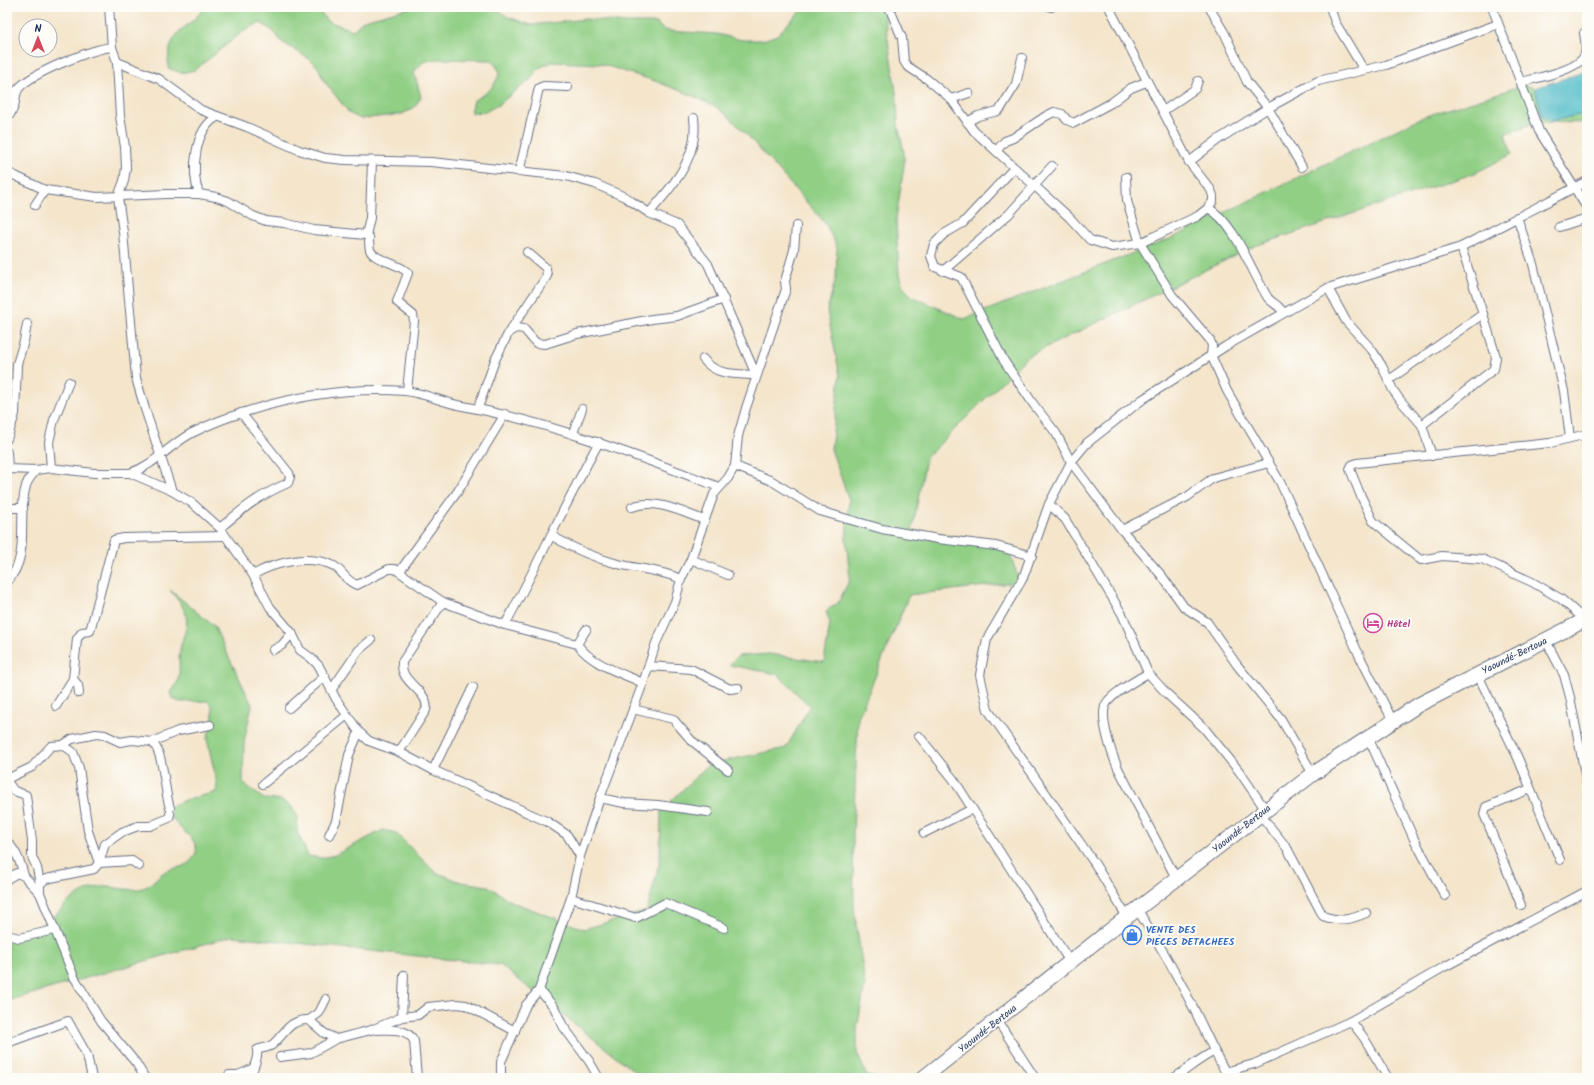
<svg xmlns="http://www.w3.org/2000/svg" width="1594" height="1085" viewBox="0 0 1594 1085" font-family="Kalam,sans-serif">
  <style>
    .green { fill: #91cf85; stroke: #567f72 }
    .water { fill: #4cb9c6; stroke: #347492 }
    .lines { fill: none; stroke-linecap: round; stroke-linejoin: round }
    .minor-casing { stroke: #676f84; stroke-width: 10 }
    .trunk-casing { stroke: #676f84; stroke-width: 16 }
    .minor { stroke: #fff; stroke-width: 8 }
    .trunk { stroke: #fff; stroke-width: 14 }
    .labels { text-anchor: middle; stroke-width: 4; stroke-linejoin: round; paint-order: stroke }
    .hotel-label { font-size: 10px; font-weight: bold; fill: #b23c85; stroke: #fdfcf7; text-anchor: start }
    .street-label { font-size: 10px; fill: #1b2f5e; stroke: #fdfcf7 }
    .shop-label { font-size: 10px; font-weight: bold; fill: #366cbe; stroke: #fdfcf7; text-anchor: start }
  </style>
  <rect width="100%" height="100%" fill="#fdfcf7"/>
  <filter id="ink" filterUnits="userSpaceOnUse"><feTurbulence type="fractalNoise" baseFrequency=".025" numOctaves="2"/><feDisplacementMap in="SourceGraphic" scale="8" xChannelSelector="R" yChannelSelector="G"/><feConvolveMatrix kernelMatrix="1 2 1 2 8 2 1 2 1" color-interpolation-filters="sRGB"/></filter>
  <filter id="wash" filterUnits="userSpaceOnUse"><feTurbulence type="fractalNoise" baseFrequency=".012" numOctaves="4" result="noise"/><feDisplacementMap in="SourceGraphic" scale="16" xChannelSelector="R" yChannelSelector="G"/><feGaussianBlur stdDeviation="0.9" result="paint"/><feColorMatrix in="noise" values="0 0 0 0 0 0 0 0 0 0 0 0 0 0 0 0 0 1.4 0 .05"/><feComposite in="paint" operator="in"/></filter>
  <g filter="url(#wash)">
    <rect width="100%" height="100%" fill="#f4e5cb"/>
    <path class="green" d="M205 7H317L327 21 353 30 364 20 412 7H494L508 17 531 25 586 19 628 23H657L662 29 669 31 717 34 742 40H763L777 35 804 7H883L897 99 898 125 904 152V166L896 219 899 275 903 287 913 297 964 319 1172 238 1423 117 1524 85 1535 88 1542 116 1552 121 1583 114 1587 117V123L1536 122 1505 134 1512 154 1475 173 1255 246 1028 356 926 458 912 530 1006 544 1020 582 909 595 858 718 853 835 854 908 865 984 857 1029V1053L867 1076 880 1078H643L500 965 232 936 7 1001V938H23L59 912C67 900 85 889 100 887 112 886 126 891 139 889 152 887 156 876 166 871 173 868 181 868 187 864 191 862 194 857 196 853 200 835 169 828 170 808L182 801 216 792 217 784 207 739 213 720 212 706 207 701 180 702 172 699 170 692C184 681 177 663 180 649 182 638 189 627 186 616 184 606 175 597 170 590L214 626 252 705 244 742 243 783 264 799 280 800 291 806 298 817 297 831 308 856 322 858 335 855 383 830 396 833 435 872 461 882 488 886 512 902 584 929 647 911 660 860 661 811 709 764 786 748 810 706 777 674 729 665 738 656 769 654 824 662 830 623 826 611 838 603 850 579 846 539 849 500 831 449 840 376 827 311 836 277 837 247 825 223 748 136 728 116 716 107 691 95 655 81 601 64 552 62 539 68 531 79 498 105 485 112 471 113 474 100C489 92 494 88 500 72L492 60 438 59 423 62 414 72 421 97 414 108 402 114 361 119 350 114 324 81 318 67 308 58 282 42 273 31 261 23 246 29 195 70 181 73 168 68C168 27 186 33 205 7Z"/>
    <polygon class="water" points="1587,71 1587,117 1583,114 1552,121 1542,116 1535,88"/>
  </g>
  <g filter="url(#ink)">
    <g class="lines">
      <g class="minor-casing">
        <g id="minor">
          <polyline points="109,7 112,47 117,62 120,116 125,147 126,168 124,181 118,197 123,232 136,378 145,409 172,491"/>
          <polyline points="889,7 902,38 904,61 907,66 927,79 951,99 974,131 1069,217 1090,240 1112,247 1140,243 1198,216 1208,208 1213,201 1213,196 1211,190 1189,162 1109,7"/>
          <polyline points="1050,7 1052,7"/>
          <polyline points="1209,7 1224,32 1247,82 1268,108 1302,167"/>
          <polyline points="1330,7 1335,22 1364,70"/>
          <polyline points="1492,7 1539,131 1587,208"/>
          <polyline points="117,62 159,79 201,110 247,127 299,150 325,158 345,160 431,162 566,176 595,184 625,197 649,213 677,225 708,264 756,375"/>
          <path d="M1521 82C1537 78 1574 71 1583 58 1588 52 1585 41 1584 33"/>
          <polyline points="7,92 17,91"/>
          <polyline points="951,99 969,93"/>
          <polyline points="1163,111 1195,89 1198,81"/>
          <path d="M7 120C9 115 13 111 14 106 16 100 15 93 19 88 32 73 92 49 112 47"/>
          <polyline points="967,122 978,116 998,111 1001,108 1016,84 1022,58"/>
          <polyline points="7,142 7,167"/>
          <polyline points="997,150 1005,141 1013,138 1046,116 1054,112 1062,114 1067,120 1074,123 1111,103 1131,88 1146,82"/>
          <path d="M372 161 370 218 366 235 369 237C369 241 369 246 370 250 374 261 400 263 408 273L397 302 413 315 414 321 407 391"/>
          <polyline points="1189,162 1219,139 1268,108 1318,81 1386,65 1498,24"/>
          <polyline points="1014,168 963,223 944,234 934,244 931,256 935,267 961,277 1004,361 1034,405 1056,433 1071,462 1122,530 1162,576 1184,607 1207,622 1237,665 1281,719 1313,774"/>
          <polyline points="7,172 45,190 97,197 167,194 199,194 216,197 228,201 253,216 266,221 284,223 314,230 366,235"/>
          <polyline points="519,172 539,88 544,86 568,87"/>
          <polyline points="1126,177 1127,201 1140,243 1172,295 1210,340 1212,346 1211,355 1227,391 1280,482 1360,657 1393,721"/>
          <path d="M199 194C191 172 194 129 217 117"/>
          <polyline points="35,205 45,190"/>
          <path d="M1208 208C1235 222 1252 273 1268 298 1273 304 1281 306 1283 313"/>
          <path d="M649 213C673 186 699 157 694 118"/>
          <polyline points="1517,217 1533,264 1564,391 1570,438"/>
          <polyline points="1559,227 1587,218"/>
          <polyline points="943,271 1009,214 1052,166"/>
          <polyline points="1328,288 1346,321 1372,350 1382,366 1393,390 1400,400 1422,425 1432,456"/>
          <polyline points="509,332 516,328 524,329 536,343 545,344 577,334 652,319 677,316 724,299"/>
          <path d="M703 359C716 376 736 374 756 375"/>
          <polyline points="1389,380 1483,314 1461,247"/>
          <polyline points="478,408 495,360 509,332 547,276 546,268 527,252"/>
          <polyline points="1422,425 1494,369 1496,357 1483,314"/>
          <polyline points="573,433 582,409"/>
          <polyline points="7,439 15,414 17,364 24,341 27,324"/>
          <polyline points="7,452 8,469"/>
          <polyline points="735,466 772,481 820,511 882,529 938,539 996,546 1032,556"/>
          <polyline points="51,468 49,442 54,420 69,382"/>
          <polyline points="7,469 36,470 51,468 94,473 130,473 172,491 192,503 220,528 253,575 270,607 292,633 300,650 311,658 319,666 336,699 359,732 369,741 399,752 433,770 548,822 567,835 580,856"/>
          <path d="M130 473C155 465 169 445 192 433 208 425 225 418 242 413 294 396 350 387 405 391 425 393 444 403 463 406 552 423 635 455 719 487"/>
          <polyline points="1049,504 1065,519 1122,614 1148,673 1167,694 1204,728 1239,771 1265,809"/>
          <path d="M632 507C655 498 682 512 704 520"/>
          <polyline points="8,508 23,508"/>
          <path d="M220 528C244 508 258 496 288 483L290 477 289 473 241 413"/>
          <polyline points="1122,530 1187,497 1213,478 1269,463"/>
          <path d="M552 536C572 548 595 558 618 564 639 569 661 570 681 579"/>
          <polyline points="691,559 728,575"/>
          <polyline points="400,571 458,491 505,414"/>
          <path d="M253 575C275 562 309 554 334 566 343 571 344 580 357 585L389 569H395L443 602 505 625 577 644C591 664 621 673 643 683"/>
          <path d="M7 582C32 555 16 518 26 486 27 480 33 475 36 470"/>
          <polyline points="1585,620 1561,599 1532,582 1482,559 1442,556 1421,560 1418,558 1373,521 1360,494 1350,469 1352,465 1357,463 1550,443 1587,434"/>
          <path d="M505 625C538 564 566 502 599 442"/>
          <polyline points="1545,639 1564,675 1570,697 1587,784"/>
          <polyline points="577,644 586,630"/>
          <polyline points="273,650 282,645 292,633"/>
          <polyline points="649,666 691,669 730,689 738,688"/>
          <path d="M1148 673C1137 680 1112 693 1106 704 1099 717 1112 755 1118 768L1176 878"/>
          <polyline points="1477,673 1518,758 1560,860"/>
          <polyline points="73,679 78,685 79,693"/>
          <polyline points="332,689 359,650 371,640"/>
          <polyline points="56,706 73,679 77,639 82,632 90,631 114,540 124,538 225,536"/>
          <polyline points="289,708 325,676"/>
          <polyline points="633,709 673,719 691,740 728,770"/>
          <polyline points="919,736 954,780 1070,962"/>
          <polyline points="1368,737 1414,839 1445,896"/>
          <polyline points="152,742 178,731 210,725"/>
          <path d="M63 745 72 739 96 734 105 735 120 742 132 740 152 742C164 752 164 791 170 808"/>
          <path d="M399 752 426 710C431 691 399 684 402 662L443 602"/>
          <polyline points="433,770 473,687"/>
          <polyline points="7,779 32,767 51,746 63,745 73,752 79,768 88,831 99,863 94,869 46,879 40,884 40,893"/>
          <polyline points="7,781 14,791 26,795 32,841 32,857 37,868 40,884"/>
          <polyline points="263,784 346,716"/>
          <polyline points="600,798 624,803 658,805 708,812"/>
          <path d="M1259 813 1287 848 1323 916C1340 922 1350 920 1366 913"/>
          <polyline points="924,833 972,809"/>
          <polyline points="329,835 336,821 349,755 359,732"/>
          <path d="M7 842C17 851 21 863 24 876"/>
          <polyline points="139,866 132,861 99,863 105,844 122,832 138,826 150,826 169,818 170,814"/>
          <polyline points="7,879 17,873 24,876 40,893 74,977 101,1021 136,1063 145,1078"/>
          <polyline points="571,898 636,918 665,903 724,928"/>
          <polyline points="1521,905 1484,814 1486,807 1530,789"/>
          <path d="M1137 909C1157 940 1176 973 1193 1007 1205 1031 1215 1055 1229 1078"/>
          <polyline points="1127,917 1095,864 988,710 980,675 987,639 1023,578 1049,504 1071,462 1087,443 1143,399 1226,346 1328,288 1461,247 1587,181"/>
          <polyline points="7,935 19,938 54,930"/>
          <polyline points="539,990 554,1007 563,1026 589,1061 599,1078"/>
          <polyline points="326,999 319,1013 309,1020 324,1033 336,1039"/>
          <polyline points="402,1017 404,975"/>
          <polyline points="997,1020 1035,1078"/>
          <polyline points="1351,1021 1444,967 1587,891"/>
          <path d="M376 1030C390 1030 407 1027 414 1041L417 1078"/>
          <polyline points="7,1043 68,1021 87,1055 92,1078"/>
          <polyline points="280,1057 311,1053 336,1039 371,1030 402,1017 418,1015 428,1007 456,1004 466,1005 515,1031"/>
          <polyline points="1225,1072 1254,1064 1351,1021 1364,1038 1388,1078"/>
          <polyline points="229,1075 238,1075 252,1069"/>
          <path d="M251 1078C252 1067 259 1060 257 1050 261 1048 268 1048 272 1045 285 1034 289 1019 309 1020"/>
          <polyline points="501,1078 501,1062 526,1005 539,990 571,898 580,856 600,798 643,683 656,643 675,602 681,579 691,559 714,494 728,478 735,466 738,436 746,408 786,289 785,281 794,250 796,226"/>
          <path d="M1174 1078C1188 1069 1199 1059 1213 1052"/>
        </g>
      </g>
      <g class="trunk-casing">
        <polyline id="trunk" points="923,1078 1127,917 1313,774 1418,705 1587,619"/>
      </g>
      <use href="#minor" class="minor"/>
      <use href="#trunk" class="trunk"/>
    </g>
  </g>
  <defs>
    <g id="hotel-ring" transform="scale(1)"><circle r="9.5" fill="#fdfcf7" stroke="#d1479c" stroke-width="1.5"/><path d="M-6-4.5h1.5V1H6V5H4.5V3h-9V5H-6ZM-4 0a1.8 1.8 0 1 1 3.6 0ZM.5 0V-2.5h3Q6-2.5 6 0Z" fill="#d1479c"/></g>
    <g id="shop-ring" transform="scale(1)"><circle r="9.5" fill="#fdfcf7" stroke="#3f7fe0" stroke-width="1.5"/><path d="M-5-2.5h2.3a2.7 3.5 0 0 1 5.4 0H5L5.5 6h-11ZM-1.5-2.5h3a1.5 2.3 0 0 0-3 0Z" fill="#3f7fe0"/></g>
  </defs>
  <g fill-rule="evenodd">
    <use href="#hotel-ring" x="1373" y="623"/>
    <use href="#shop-ring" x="1132" y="935"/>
  </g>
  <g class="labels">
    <g class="hotel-label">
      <text x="1387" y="627">Hôtel</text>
    </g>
    <g class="street-label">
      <text transform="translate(1514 655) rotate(-26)" y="4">Yaoundé-Bertoua</text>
      <text transform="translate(1241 828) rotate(-38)" y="4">Yaoundé-Bertoua</text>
      <text transform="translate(987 1028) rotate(-38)" y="4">Yaoundé-Bertoua</text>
    </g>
    <g class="shop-label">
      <text x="1146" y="933">VENTE DES<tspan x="1146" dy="12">PIECES DETACHEES</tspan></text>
    </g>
  </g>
  <rect width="1594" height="1085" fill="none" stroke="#fdfcf7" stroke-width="24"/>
  <g transform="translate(38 38)"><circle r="19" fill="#fdfcf7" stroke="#a3aaba"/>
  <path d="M0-3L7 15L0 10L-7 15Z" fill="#d1495b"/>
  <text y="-6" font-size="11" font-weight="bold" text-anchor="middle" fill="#1b2f5e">N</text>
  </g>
</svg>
